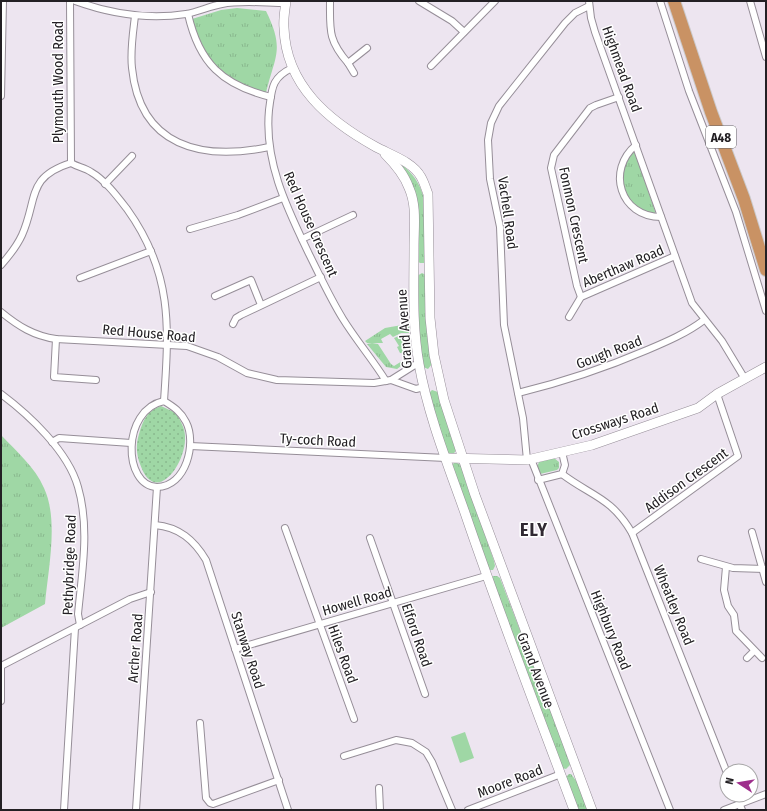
<svg xmlns="http://www.w3.org/2000/svg" width="767" height="811" viewBox="0 0 767 811" font-family="'Fira Sans Condensed',sans-serif">
  <style>
    .grass { fill: url(#grass-tufts) }
    .garden { fill: url(#garden-dots) }
    .pitch { fill: #9fd7a5 }
    .lines { fill: none; stroke-linecap: round; stroke-linejoin: round }
    .street-casing { stroke: #968e98; stroke-width: 8 }
    .secondary-casing { stroke: #968e98; stroke-width: 10 }
    .highway-casing { stroke: #cac9ca; stroke-width: 14 }
    .street { stroke: #fff; stroke-width: 6 }
    .secondary { stroke: #fff; stroke-width: 9 }
    .highway { stroke: #c99264; stroke-width: 12 }
    .labels { text-anchor: middle; stroke-width: 3; stroke-linejoin: round; paint-order: stroke }
    .shield { fill: #fff; stroke: #656366; stroke-width: 1 }
    .shield-label { font-size: 13px; font-weight: bold; fill: #232024 }
    .street-label { font-size: 14px; fill: #232024; stroke: #fff }
    .district-label { font-size: 18px; font-weight: bold; letter-spacing: 1px; fill: #302932; stroke: #fff }
  </style>
  <defs>
    <pattern id="grass-tufts" width="24" height="20" patternUnits="userSpaceOnUse"><rect width="24" height="20" fill="#9fd7a5"/><path d="M3 7l-1-3M5 7V3M7 7l1-3M15 17l-1-3M17 17v-4M19 17l1-3" fill="none" stroke="#89b88e"/></pattern>
    <pattern id="garden-dots" width="8" height="8" patternUnits="userSpaceOnUse"><rect width="8" height="8" fill="#9fd7a5"/><path d="M2 2h.1M6 6h.1" fill="none" stroke="#89b88e" stroke-width="1.8" stroke-linecap="round"/></pattern>
  </defs>
  <rect width="100%" height="100%" fill="#ede5f0"/>
  <g class="grass">
    <path d="M237 8 266 11C285 50 275 55 266 93 226 86 202 57 192 19L221 10Z"/>
    <path d="M632 151 635 152 655 211V214C635 212 619 191 622 171 623 165 629 157 632 151Z"/>
    <path d="M397 161C435 187 425 222 425 262L424 263H420L417 261V217Z"/>
    <polygon points="422,273 426,275 432,364 428,369 423,367 419,345 417,276"/>
    <polygon points="402,325 409,325 409,333 401,333 393,337 390,334 381,339 383,343 367,343 365,341 385,328"/>
    <polygon points="401,335 409,335 410,354 400,353 397,347 399,346 394,338"/>
    <polygon points="372,343 378,344 391,364 394,366 407,358 409,360 397,369 386,367 367,344"/>
    <polygon points="432,390 438,392 456,450 453,455 448,454 429,393"/>
    <path d="M1 435C16 451 35 467 44 488 59 520 48 570 45 604L1 628Z"/>
    <polygon points="554,458 559,462 559,468 557,470 540,474 537,467 539,462"/>
    <polygon points="455,462 461,465 494,561 495,566 493,570 489,570 452,465"/>
    <polygon points="493,576 497,576 500,578 565,748 570,765 566,769 562,768 491,579"/>
    <polygon points="569,774 571,774 577,782 588,810 577,810 566,777"/>
  </g>
  <path class="garden" d="M161 406 176 413C180 420 185 428 185 436 187 463 155 508 140 464 136 453 136 444 139 434 143 420 147 411 161 406Z"/>
  <polygon class="pitch" points="465,732 474,758 460,763 451,737"/>
  <g class="lines">
    <g class="street-casing">
      <g id="street">
        <polyline points="70,1 71,163"/>
        <path d="M75 1C111 14 148 20 186 14 198 12 210 6 222 4 241 0 266 3 286 3"/>
        <path d="M330 1C330 30 328 40 348 63L367 48"/>
        <polyline points="419,1 452,21 464,32"/>
        <polyline points="589,1 591,18 595,32 692,303 722,341 745,379"/>
        <polyline points="660,1 689,91 736,212 766,311"/>
        <polyline points="750,1 766,57"/>
        <path d="M188 14C199 63 222 85 271 97"/>
        <path d="M135 16C133 33 130 51 132 68 140 147 202 161 269 147"/>
        <polyline points="348,63 354,73"/>
        <polyline points="431,66 495,1"/>
        <path d="M292 68C271 78 272 89 269 110 264 162 287 208 309 254 320 276 330 298 343 319 356 340 373 360 386 381"/>
        <polyline points="1,96 3,1"/>
        <path d="M636 145C606 170 620 217 661 217"/>
        <path d="M71 163C78 167 85 168 91 172 105 180 117 196 127 209 173 273 169 327 164 401"/>
        <polyline points="105,184 132,156"/>
        <polyline points="190,229 238,215 283,198"/>
        <polyline points="302,239 353,215"/>
        <path d="M1 265C9 256 17 246 22 235 38 199 26 177 71 163"/>
        <polyline points="80,278 151,251"/>
        <polyline points="215,296 251,280 261,305"/>
        <polyline points="581,297 577,286 551,168 554,155 590,108 596,105 619,97"/>
        <path d="M1 312C18 326 34 336 56 339L187 346 218 357 247 373 277 380 374 383 391 380 418 363"/>
        <polyline points="569,317 581,297 675,256"/>
        <polyline points="233,324 236,318 241,315 321,277"/>
        <polyline points="56,339 54,377 96,380"/>
        <polyline points="391,380 416,389 424,387"/>
        <path d="M518 393C563 382 605 368 647 350 666 342 687 333 704 320"/>
        <path d="M1 394C29 415 68 451 78 487 90 528 82 572 78 614L80 625"/>
        <path d="M164 401C174 407 181 412 186 422 197 443 186 487 157 487 123 486 121 410 164 401Z"/>
        <polyline points="52,442 59,438 131,443"/>
        <polyline points="190,446 446,458"/>
        <polyline points="531,459 670,810"/>
        <polyline points="527,460 523,418 504,325 500,227 490,179 488,140 491,123 499,106 565,23 575,13 589,6"/>
        <path d="M562 474C591 496 611 497 632 533L727 773"/>
        <polyline points="538,480 562,474 565,465 562,452"/>
        <path d="M155 525C179 527 194 540 206 560L288 810"/>
        <polyline points="285,528 354,719"/>
        <polyline points="752,532 766,582"/>
        <polyline points="632,533 738,456 717,394"/>
        <polyline points="370,538 425,694"/>
        <polyline points="701,559 733,568 766,569"/>
        <polyline points="726,567 724,590 728,606 734,615 736,631 762,658"/>
        <polyline points="235,649 486,576"/>
        <polyline points="747,658 754,651"/>
        <polyline points="1,666 130,599 151,592"/>
        <polyline points="1,668 1,701"/>
        <polyline points="200,723 206,798 210,803 213,804 279,780"/>
        <polyline points="344,756 396,740 412,743 426,752 432,762 452,810"/>
        <polyline points="379,788 380,810"/>
        <polyline points="736,795 742,810"/>
        <polyline points="64,810 75,628"/>
        <polyline points="136,810 157,487"/>
        <polyline points="468,810 561,774"/>
        <polyline points="724,810 766,794"/>
      </g>
    </g>
    <g class="secondary-casing">
      <g id="secondary">
        <path d="M286 1C285 10 283 19 284 28 286 86 329 121 376 147 391 155 413 162 421 177 424 182 426 189 428 194L430 318 434 355 444 400 475 495 592 810"/>
        <path d="M385 154C395 164 404 174 409 188 417 206 414 227 414 246 414 285 412 326 419 364 428 415 448 465 465 513 499 613 537 711 574 810"/>
        <polyline points="446,458 527,460 592,445 698,408 717,394 766,367"/>
      </g>
    </g>
    <g class="highway-casing">
      <polyline id="highway" points="674,1 711,112 744,199 766,270"/>
    </g>
    <use href="#street" class="street"/>
    <use href="#secondary" class="secondary"/>
    <use href="#highway" class="highway"/>
  </g>
  <g class="labels">
    <rect class="shield" x="706" y="126" width="30" height="22" rx="3"/>
    <g class="shield-label">
      <text x="721" y="142">A48</text>
    </g>
    <g class="street-label">
      <text transform="translate(622 69) rotate(70)" y="5">Highmead Road</text>
      <text transform="translate(58 82) rotate(-90)" y="5">Plymouth Wood Road</text>
      <text transform="translate(508 213) rotate(82)" y="5">Vachell Road</text>
      <text transform="translate(574 215) rotate(78)" y="5">Fonmon Crescent</text>
      <text transform="translate(311 224) rotate(66)" y="5">Red House Crescent</text>
      <text transform="translate(623 266) rotate(-23)" y="5">Aberthaw Road</text>
      <text transform="translate(404 329) rotate(-94)" y="5">Grand Avenue</text>
      <text transform="translate(149 333) rotate(5)" y="5">Red House Road</text>
      <text transform="translate(609 352) rotate(-21)" y="5">Gough Road</text>
      <text transform="translate(615 421) rotate(-18)" y="5">Crossways Road</text>
      <text transform="translate(318 440) rotate(3)" y="5">Ty-coch Road</text>
      <text transform="translate(686 480) rotate(-36)" y="5">Addison Crescent</text>
      <text transform="translate(69 565) rotate(-88)" y="5">Pethybridge Road</text>
      <text transform="translate(357 601) rotate(-16)" y="5">Howell Road</text>
      <text transform="translate(674 605) rotate(68)" y="5">Wheatley Road</text>
      <text transform="translate(611 630) rotate(68)" y="5">Highbury Road</text>
      <text transform="translate(417 635) rotate(71)" y="5">Elford Road</text>
      <text transform="translate(135 648) rotate(-86)" y="5">Archer Road</text>
      <text transform="translate(248 650) rotate(72)" y="5">Stanway Road</text>
      <text transform="translate(343 654) rotate(70)" y="5">Hiles Road</text>
      <text transform="translate(536 670) rotate(69)" y="5">Grand Avenue</text>
      <text transform="translate(510 781) rotate(-21)" y="5">Moore Road</text>
    </g>
    <g class="district-label">
      <text x="534" y="536">ELY</text>
    </g>
  </g>
  <rect width="767" height="811" fill="none" stroke="#232024" stroke-width="4"/>
  <g transform="translate(739 783) rotate(282)"><circle r="19" fill="#ffffff" stroke="#a7a6a7"/>
  <path d="M0-3L7 15L0 10L-7 15Z" fill="#9e2e8c"/>
  <text y="-6" font-size="11" font-weight="bold" text-anchor="middle" fill="#232024">N</text>
  </g>
</svg>
